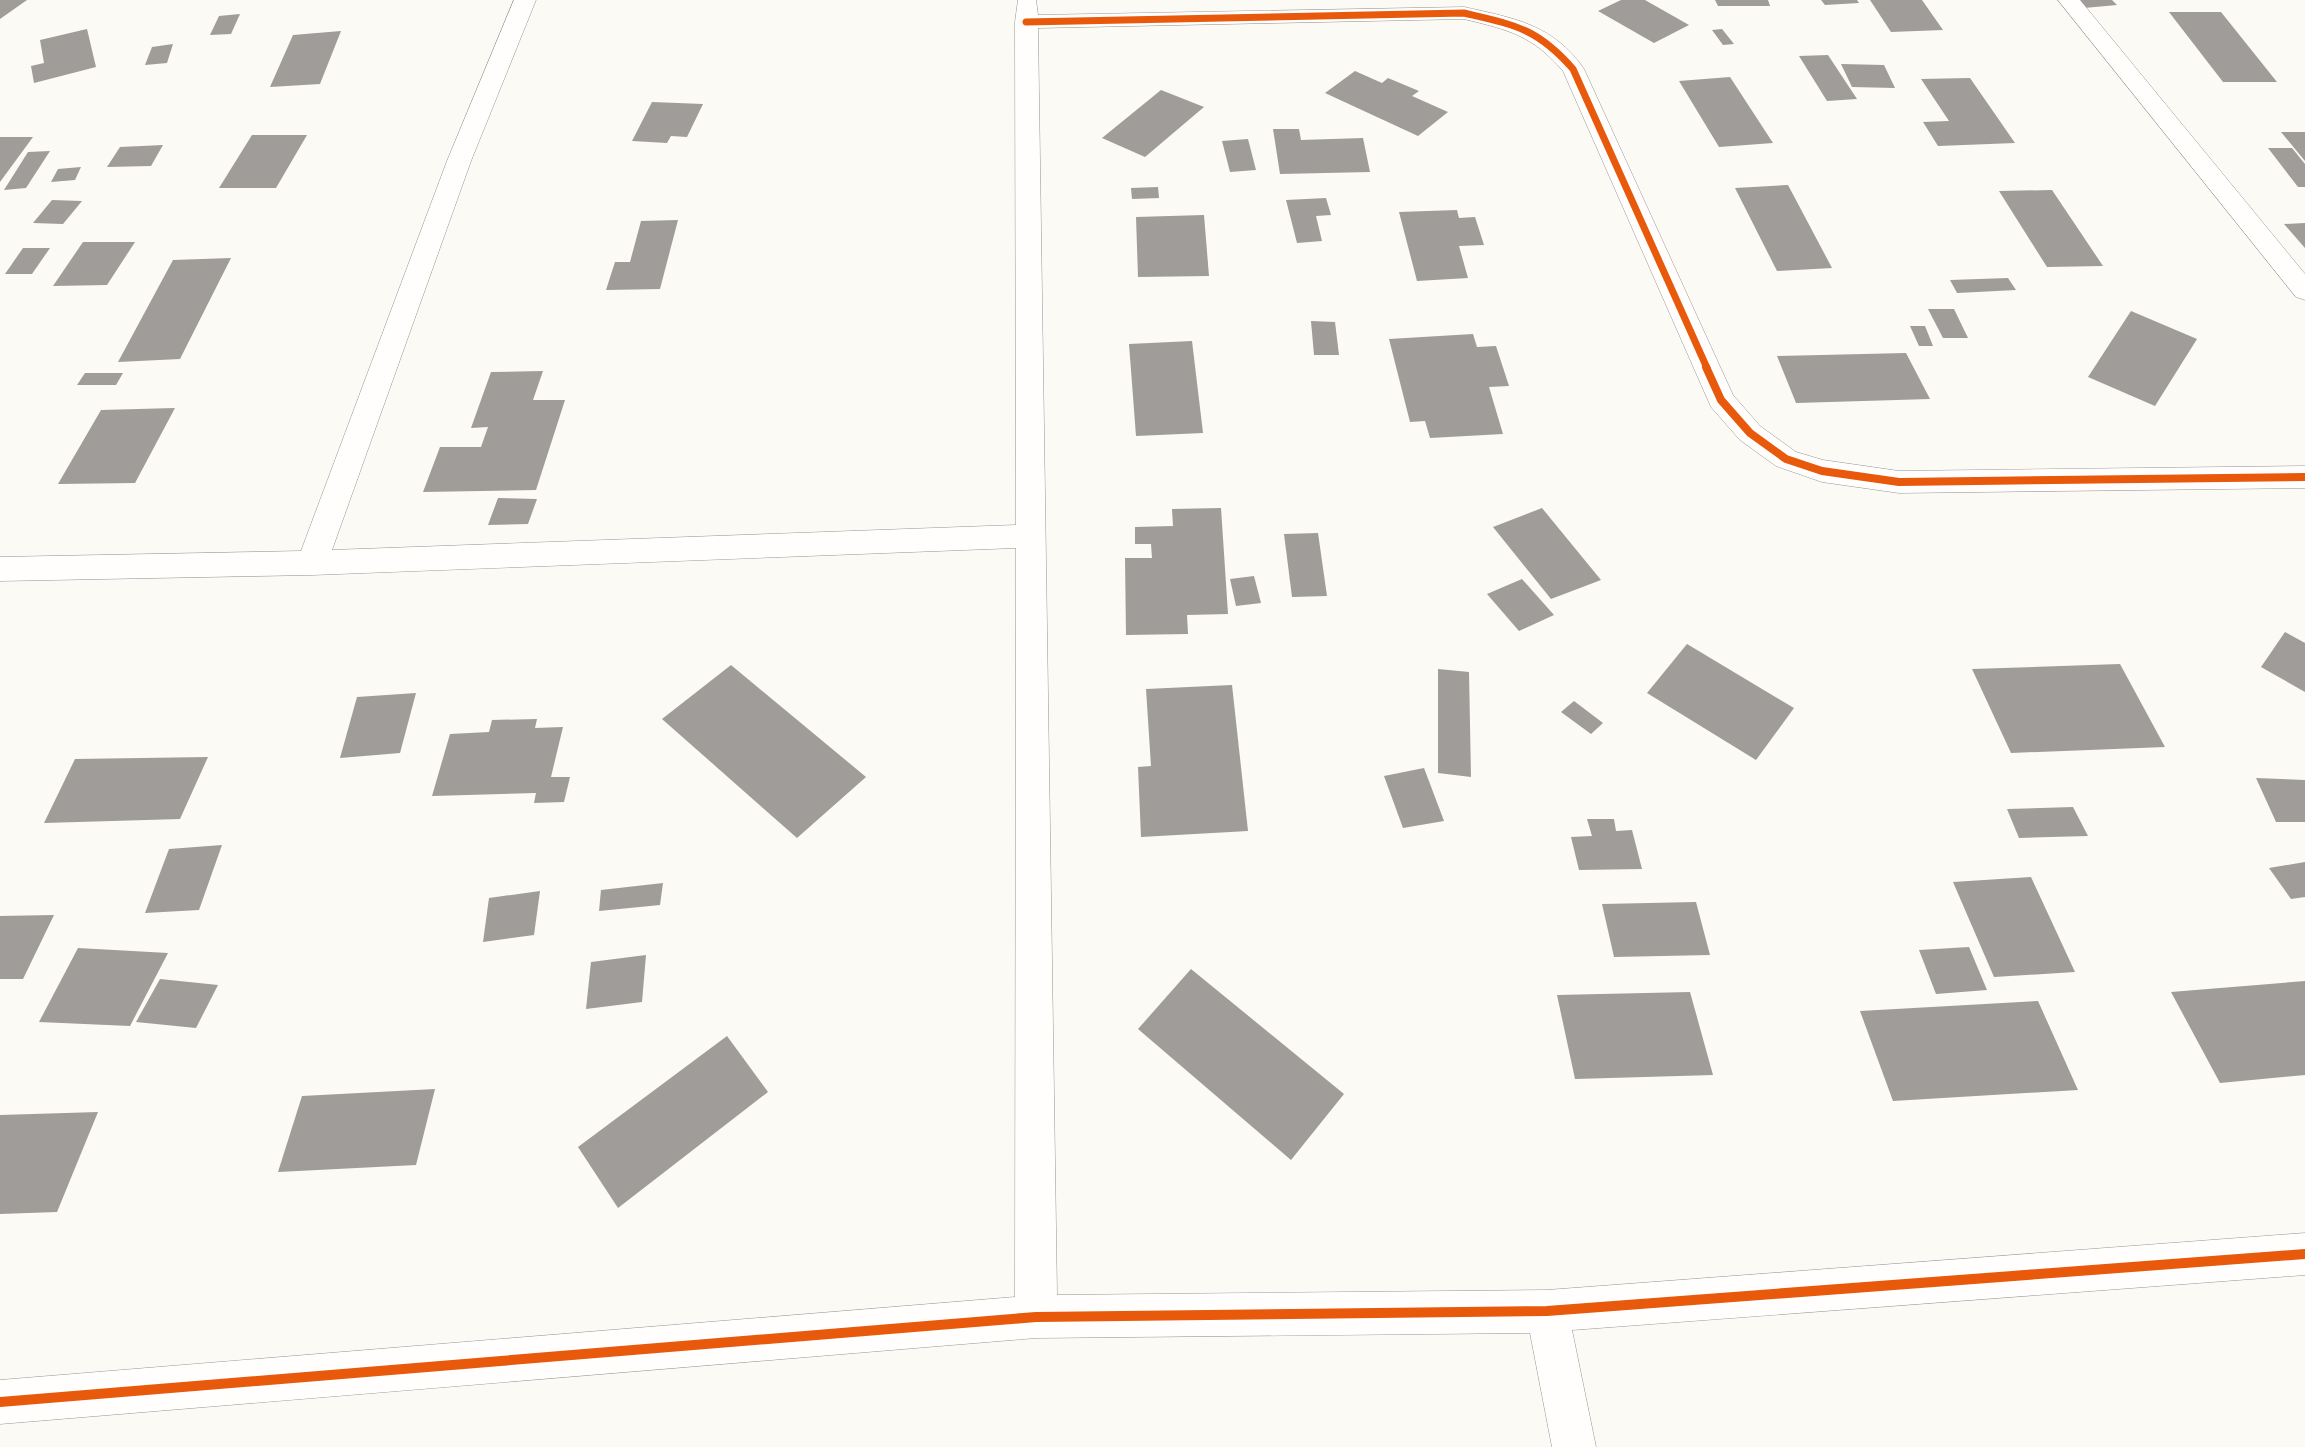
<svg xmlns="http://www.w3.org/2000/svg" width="2305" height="1447" viewBox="0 0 2305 1447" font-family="Spectral,serif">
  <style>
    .building { fill: #9f9c99 }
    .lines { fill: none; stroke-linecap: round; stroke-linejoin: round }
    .street-casing { stroke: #959492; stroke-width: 1 }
    .street { fill: #fffefd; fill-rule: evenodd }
    .cycleway-far2-casing { stroke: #fff; stroke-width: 10 }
    .cycleway-far1-casing { stroke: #fff; stroke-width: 12 }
    .cycleway-casing { stroke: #fff; stroke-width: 14 }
    .cycleway-far2 { stroke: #e8590c; stroke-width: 7 }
    .cycleway-far1 { stroke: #e8590c; stroke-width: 8 }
    .cycleway { stroke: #e8590c; stroke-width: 10 }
  </style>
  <rect width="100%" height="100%" fill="#fcfaf4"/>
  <g class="building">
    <polygon points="0,0 27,0 0,19"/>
    <polygon points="1621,0 1645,0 1689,25 1654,43 1598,11"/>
    <polygon points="1715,0 1768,0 1770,6 1718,6"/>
    <polygon points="1821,0 1857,0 1859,3 1825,5"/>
    <polygon points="1870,0 1922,0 1943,30 1891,32"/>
    <polygon points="2075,0 2112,0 2117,5 2084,8"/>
    <polygon points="2169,12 2221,12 2277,82 2223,82"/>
    <polygon points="240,14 231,34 210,35 219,16"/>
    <polygon points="87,29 96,67 34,83 31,66 44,63 40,40"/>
    <polygon points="1722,29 1734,44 1723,45 1712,30"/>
    <polygon points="341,31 320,84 270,87 293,35"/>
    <polygon points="173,44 167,63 145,65 152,47"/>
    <polygon points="1828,55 1857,99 1827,101 1799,56"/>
    <polygon points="1841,64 1884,65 1895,88 1852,87"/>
    <polygon points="1355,71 1382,83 1388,78 1419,91 1412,96 1448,112 1418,136 1325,93"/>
    <polygon points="1730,77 1773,143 1719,147 1679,81"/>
    <polygon points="1970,78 2015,143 1938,146 1923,122 1949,121 1921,79"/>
    <polygon points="1161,90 1204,107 1145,157 1102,138"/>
    <polygon points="652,102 703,104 687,137 671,136 667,143 632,141"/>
    <polygon points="1273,129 1299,129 1301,140 1363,138 1370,172 1280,174"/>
    <polygon points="2281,132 2305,132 2305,161"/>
    <polygon points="252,135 307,135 276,188 219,188"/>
    <polygon points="0,137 33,137 0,182"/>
    <polygon points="1248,139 1256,170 1230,172 1222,141"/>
    <polygon points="163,145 151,166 107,167 120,147"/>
    <polygon points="2268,148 2292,148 2305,164 2305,187 2298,187"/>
    <polygon points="50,151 26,188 4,190 28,152"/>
    <polygon points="81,167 75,180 51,182 58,169"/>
    <polygon points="1788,185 1832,268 1777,271 1735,188"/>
    <polygon points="1158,187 1159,198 1132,199 1131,188"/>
    <polygon points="2052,190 2103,266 2047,267 1999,191"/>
    <polygon points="1326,198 1331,215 1316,216 1322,241 1297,243 1286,200"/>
    <polygon points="52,200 82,201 63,224 33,223"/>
    <polygon points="1457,210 1459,218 1475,217 1484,245 1459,246 1468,278 1417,281 1399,212"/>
    <polygon points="1204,215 1209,276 1138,277 1136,217"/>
    <polygon points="678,220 660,289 606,290 615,262 630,262 641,221"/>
    <polygon points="2305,223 2305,248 2284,224"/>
    <polygon points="83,242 135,242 107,285 53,286"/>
    <polygon points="23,248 50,248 32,274 5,274"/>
    <polygon points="231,258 180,359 118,362 173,260"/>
    <polygon points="2008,278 2016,290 1957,293 1950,280"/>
    <polygon points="1928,309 1954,309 1968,338 1943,338"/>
    <polygon points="2131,311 2197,339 2155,406 2088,377"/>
    <polygon points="1311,321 1335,322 1339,355 1314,355"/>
    <polygon points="1910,326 1925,326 1933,346 1919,346"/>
    <polygon points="1473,334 1477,347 1496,346 1509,386 1489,387 1503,434 1430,438 1425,421 1410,422 1389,339"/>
    <polygon points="1192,341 1203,433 1136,436 1129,344"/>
    <polygon points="1906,353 1930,399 1796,403 1777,356"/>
    <polygon points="543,371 533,400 565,400 536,490 423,492 440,447 481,447 488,427 471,428 491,372"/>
    <polygon points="85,373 123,373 116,385 77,385"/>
    <polygon points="175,408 135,483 58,484 101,410"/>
    <polygon points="498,498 537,499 528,524 488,525"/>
    <polygon points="1221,508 1228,614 1187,615 1188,634 1126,635 1125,558 1152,558 1151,544 1135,544 1135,527 1173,526 1172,509"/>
    <polygon points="1542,508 1601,580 1551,599 1493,527"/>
    <polygon points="1318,533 1327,596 1292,597 1284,534"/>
    <polygon points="1254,576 1261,603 1236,606 1230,579"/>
    <polygon points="1522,579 1554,615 1519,631 1487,594"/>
    <polygon points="2285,632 2305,643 2305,692 2261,667"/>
    <polygon points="1687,644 1794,708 1756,760 1647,693"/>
    <polygon points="2120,664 2165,747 2011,753 1972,669"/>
    <polygon points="731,665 866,777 797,838 662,719"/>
    <polygon points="1438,669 1469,672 1471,777 1438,773"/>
    <polygon points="1232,685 1248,831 1141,837 1138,767 1151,766 1146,689"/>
    <polygon points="416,693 400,753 340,758 357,697"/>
    <polygon points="1574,701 1603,723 1591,734 1561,712"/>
    <polygon points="537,719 535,728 563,727 551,777 570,777 564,802 534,803 536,793 432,796 450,734 489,732 492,720"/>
    <polygon points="208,757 180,819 44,823 75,759"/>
    <polygon points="1424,768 1444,821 1403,828 1384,776"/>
    <polygon points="2256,778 2305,780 2305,822 2276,822"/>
    <polygon points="2073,807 2088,836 2019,838 2007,809"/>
    <polygon points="1587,819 1614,819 1616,831 1632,830 1642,869 1579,870 1571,837 1592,836"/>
    <polygon points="222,845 199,910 145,913 169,849"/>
    <polygon points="2305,862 2305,897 2291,899 2269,868"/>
    <polygon points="2031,877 2075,972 1994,977 1953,882"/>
    <polygon points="663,883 660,905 599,911 601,890"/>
    <polygon points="540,891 534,935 483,942 489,898"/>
    <polygon points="1696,902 1710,955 1614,957 1602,904"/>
    <polygon points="54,915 23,979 0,979 0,916"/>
    <polygon points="1969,947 1987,990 1936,994 1919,950"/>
    <polygon points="78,948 168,953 130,1026 39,1022"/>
    <polygon points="646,955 642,1002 586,1009 591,962"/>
    <polygon points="1191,969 1344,1094 1291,1160 1138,1029"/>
    <polygon points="160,979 218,985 196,1028 136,1022"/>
    <polygon points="2305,981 2305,1075 2220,1083 2171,992"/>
    <polygon points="1690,992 1713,1075 1575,1079 1557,995"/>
    <polygon points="2038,1001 2078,1090 1893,1101 1860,1011"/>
    <polygon points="727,1036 768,1092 618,1208 578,1147"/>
    <polygon points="435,1089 416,1165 278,1172 302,1096"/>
    <polygon points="98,1112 57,1212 0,1214 0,1115"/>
  </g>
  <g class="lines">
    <g class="street-casing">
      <g id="street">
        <path d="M514 0H536L471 161 332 550 1016 525 1015 22 1018 0H1036L1038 15 1464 7C1513 18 1553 24 1584 69L1733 395 1760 426 1796 452 1823 460 1899 471 2305 466V488L1899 493 1822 482 1776 466 1740 440 1711 407 1563 71C1532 35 1509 30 1464 19L1038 28 1057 1295 1547 1290 2305 1233V1275L1572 1330 1596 1447H1552L1530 1333 1036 1338 0 1424V1380L1015 1297 1016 548 312 575 0 581V557L301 551 447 161Z"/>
        <polygon points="2058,0 2080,0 2305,274 2305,300 2296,297"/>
      </g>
    </g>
    <use href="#street" class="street"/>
    <g class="cycleway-far2-casing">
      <path id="cycleway-far2" d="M1026 22 1464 13C1515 25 1537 28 1573 69L1707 368"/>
    </g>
    <g class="cycleway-far1-casing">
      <polyline id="cycleway-far1" points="1706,367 1721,400 1750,433 1786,459 1822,471 1899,482 2305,477"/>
    </g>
    <g class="cycleway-casing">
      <polyline id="cycleway" points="0,1402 1036,1317 1547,1311 2305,1254"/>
    </g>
    <use href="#cycleway-far2" class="cycleway-far2"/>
    <use href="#cycleway-far1" class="cycleway-far1"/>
    <use href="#cycleway" class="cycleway"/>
  </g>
</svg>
